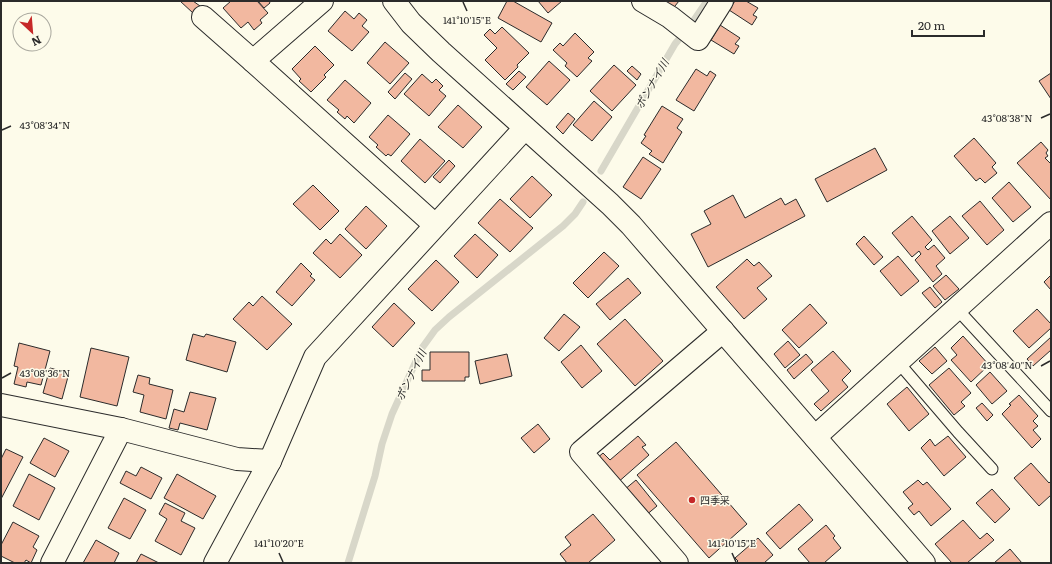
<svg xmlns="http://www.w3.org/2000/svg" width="1052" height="564" viewBox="0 0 1052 564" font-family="Literata,'Noto Sans JP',serif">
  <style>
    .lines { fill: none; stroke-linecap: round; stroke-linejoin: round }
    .stream { stroke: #d8d7c9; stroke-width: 7 }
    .building { fill: #f2b8a0; stroke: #2b2b2b }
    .lane-casing { stroke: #2b2b2b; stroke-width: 13 }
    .street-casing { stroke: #2b2b2b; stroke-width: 24 }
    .secondary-casing { stroke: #2b2b2b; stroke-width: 24 }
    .lane { stroke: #fdfbea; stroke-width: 11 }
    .street { stroke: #fdfbea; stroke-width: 22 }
    .secondary { stroke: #fdfbea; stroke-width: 22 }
    .ticks { fill: none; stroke: #2b2b2b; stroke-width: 1.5 }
    .poi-dot { fill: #c62828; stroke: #fdfbea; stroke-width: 1.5 }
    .labels { text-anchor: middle; stroke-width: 3; stroke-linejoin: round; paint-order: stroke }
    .poi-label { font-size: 10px; fill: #2b2b2b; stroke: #fdfbea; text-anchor: start }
    .water-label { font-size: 11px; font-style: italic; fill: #2b2b2b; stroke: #fdfbea }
    .ticks-label { font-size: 10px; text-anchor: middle; fill: #2b2b2b; stroke: #fdfbea; stroke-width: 3; stroke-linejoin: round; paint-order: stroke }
  </style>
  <rect width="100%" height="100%" fill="#fdfbea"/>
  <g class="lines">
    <g class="stream">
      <polyline points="601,171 675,44 692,23 707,1"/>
      <polyline points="348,563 375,476 382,444 392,414 422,348 435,330 449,317 563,226 575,214 583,202"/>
    </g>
  </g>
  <g class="building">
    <polygon points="180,1 193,1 200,6 193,13"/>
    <polygon points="231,1 257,1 268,13 260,20 262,23 254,30 248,22 241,28 223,8"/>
    <polygon points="258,1 269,1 270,3 264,8"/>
    <polygon points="507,1 513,1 552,23 541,42 498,18"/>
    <polygon points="538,1 562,1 548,13"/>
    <polygon points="658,1 679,1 671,11"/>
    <polygon points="735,1 746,1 758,8 753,15 757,17 752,25 729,10"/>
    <polygon points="345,11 354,19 359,13 367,20 362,26 369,32 352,51 328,31"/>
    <polygon points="720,25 740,38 735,44 739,46 734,54 711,40"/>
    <polygon points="502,27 529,53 517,65 518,67 505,80 485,60 497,48 484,35 490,29 495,34"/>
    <polygon points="575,33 594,52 588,58 592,61 577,77 565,66 567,63 553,50 560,43 563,46"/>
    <polygon points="385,42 409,63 390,84 367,63"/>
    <polygon points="315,46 334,65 324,75 326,77 311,92 299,81 301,79 292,69"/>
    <polygon points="549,61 570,80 547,105 526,87"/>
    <polygon points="614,65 636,85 612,111 590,91"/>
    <polygon points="632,66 641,74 637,80 627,71"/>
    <polygon points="696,69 707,76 710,71 716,75 694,111 676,100"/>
    <polygon points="519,71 526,77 513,90 506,84"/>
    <polygon points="405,73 412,79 395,99 388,92"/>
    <polygon points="1051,73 1051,99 1039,81"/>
    <polygon points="422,74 432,83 436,79 443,86 439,90 446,96 429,116 404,94"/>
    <polygon points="345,80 371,103 354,123 347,116 345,119 337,112 339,110 327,100"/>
    <polygon points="594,101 612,117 592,141 573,125"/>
    <polygon points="458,105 482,127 463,148 438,127"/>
    <polygon points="662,106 683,119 677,128 682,132 663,163 649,154 652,151 641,143 646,136 644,135"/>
    <polygon points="568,113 575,119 563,134 556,127"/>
    <polygon points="388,115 410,134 391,156 388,154 386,156 376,147 378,145 369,137"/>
    <polygon points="974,138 996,163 992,167 997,173 985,183 980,178 976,181 954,156"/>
    <polygon points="420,139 445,161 425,183 401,161"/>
    <polygon points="1041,142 1048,150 1046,153 1048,156 1045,158 1051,164 1051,200 1017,163"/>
    <polygon points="875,148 887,170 827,202 815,179"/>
    <polygon points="643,157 661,169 641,199 623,187"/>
    <polygon points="449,160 455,166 440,183 433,177"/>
    <polygon points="532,176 552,195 530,218 510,199"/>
    <polygon points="1009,182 1031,207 1013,222 992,198"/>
    <polygon points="313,185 339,211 320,230 293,204"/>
    <polygon points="733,195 745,218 781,198 785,205 796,199 805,216 708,267 691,234 711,224 704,211"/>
    <polygon points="500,199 533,228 510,252 478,223"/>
    <polygon points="980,201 1004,230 987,245 962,216"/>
    <polygon points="366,206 387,226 366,249 345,229"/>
    <polygon points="912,216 932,240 925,247 928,250 934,245 945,258 936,266 942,274 933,282 915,260 921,254 919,251 912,257 892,233"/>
    <polygon points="950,216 969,238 950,254 932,231"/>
    <polygon points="340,234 362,255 340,278 313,253 326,239 331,244"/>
    <polygon points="475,234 498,255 477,278 454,256"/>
    <polygon points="864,236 883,257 874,265 856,244"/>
    <polygon points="604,252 619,266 588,298 573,283"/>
    <polygon points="898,256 919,281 901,296 880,271"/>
    <polygon points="747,259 754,266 759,262 772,276 757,288 767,299 744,319 716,287"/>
    <polygon points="436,260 459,282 432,311 408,289"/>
    <polygon points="301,263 312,274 310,276 315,280 292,306 276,292"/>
    <polygon points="946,275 959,289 945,300 933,286"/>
    <polygon points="1051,275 1051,290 1044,282"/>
    <polygon points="628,278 641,293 610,320 596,304"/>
    <polygon points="930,287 942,302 935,308 922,293"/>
    <polygon points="262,296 292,324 267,350 233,319 249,302 253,306"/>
    <polygon points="394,303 415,323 393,347 372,327"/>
    <polygon points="810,304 827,323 799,348 782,330"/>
    <polygon points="1037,309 1051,324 1051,328 1029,348 1013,331"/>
    <polygon points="564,314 580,327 559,351 544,338"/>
    <polygon points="625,319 663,361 635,386 597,344"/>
    <polygon points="193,334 204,337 206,334 236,342 227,372 186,360"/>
    <polygon points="963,336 989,365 971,382 951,360 957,355 951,348"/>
    <polygon points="1051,337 1051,350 1033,366 1027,359"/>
    <polygon points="788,341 800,355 785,368 774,354"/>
    <polygon points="19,343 50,351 41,385 27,382 26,387 14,384 18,367 14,366"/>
    <polygon points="581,345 602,371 582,388 561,362"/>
    <polygon points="935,347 947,361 932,374 919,361"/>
    <polygon points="91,348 129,357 117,406 80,397"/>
    <polygon points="833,351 851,371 842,380 848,387 821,411 814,404 829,391 811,370"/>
    <polygon points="430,352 469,352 469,377 465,377 465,381 422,381 422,370 430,370"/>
    <polygon points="507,354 512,376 480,384 475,361"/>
    <polygon points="806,354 813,362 794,379 787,370"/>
    <polygon points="50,368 69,373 62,399 43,393"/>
    <polygon points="949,368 971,393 961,402 965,406 954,415 929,385"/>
    <polygon points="990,372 1007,391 992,404 976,385"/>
    <polygon points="138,375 150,378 149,384 173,390 166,419 140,412 144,395 133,392"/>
    <polygon points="907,387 929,414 909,431 887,404"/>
    <polygon points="190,392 216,398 207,430 180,423 178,430 169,428 174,409 184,412"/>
    <polygon points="1019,395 1038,416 1033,421 1038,426 1033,430 1041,439 1032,448 1002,414 1011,405 1009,404"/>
    <polygon points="982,403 993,415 987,421 976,408"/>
    <polygon points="538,424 550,439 534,453 521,438"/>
    <polygon points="638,436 646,445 642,447 649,455 616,484 595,460 603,453 610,460"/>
    <polygon points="948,436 966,457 944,476 921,448 930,439 935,446"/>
    <polygon points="44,438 69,451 55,477 30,463"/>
    <polygon points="676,442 747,524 709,558 637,475"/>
    <polygon points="6,449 23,457 1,499 1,459"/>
    <polygon points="1031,463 1049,483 1051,481 1051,495 1039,506 1014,478"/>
    <polygon points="141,467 162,478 151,499 120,483 126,471 136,476"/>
    <polygon points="29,474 55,488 39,520 13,506"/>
    <polygon points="177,474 216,496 203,519 164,498"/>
    <polygon points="636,480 657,506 645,516 624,490"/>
    <polygon points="918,480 923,485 927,482 951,509 931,526 919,511 914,515 908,508 913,504 903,492"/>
    <polygon points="992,489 1010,509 995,523 976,503"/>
    <polygon points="124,498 146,510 130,539 108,528"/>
    <polygon points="165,503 185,513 181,521 195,528 181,555 155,541 167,519 159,514"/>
    <polygon points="799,504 813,520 780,549 766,533"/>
    <polygon points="593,514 615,540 588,563 567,563 560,554 571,545 565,537"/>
    <polygon points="963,520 980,539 987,533 994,540 967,563 952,563 935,544"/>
    <polygon points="13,522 39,536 33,547 37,550 31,563 26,560 24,563 15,563 1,556 1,545"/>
    <polygon points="826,525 835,536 833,538 841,548 824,563 810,563 798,549"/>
    <polygon points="758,538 773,555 764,563 736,563 738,561 735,558"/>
    <polygon points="96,540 119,553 114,563 83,563"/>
    <polygon points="1010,549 1022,563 994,563"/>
    <polygon points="141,554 159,563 136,563"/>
  </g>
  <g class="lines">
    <g class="lane-casing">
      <g id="lane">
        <polyline points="957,309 1051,411"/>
        <polyline points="898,362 958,432 992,469"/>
      </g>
    </g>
    <g class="street-casing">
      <g id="street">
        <polyline points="322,1 253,61 435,225"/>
        <polyline points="643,1 670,17 698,39 722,1"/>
        <polyline points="203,17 253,61"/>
        <polyline points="1,405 121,429 237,459 270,461"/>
        <polyline points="815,437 1051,223"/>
        <polyline points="52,563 121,429"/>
        <polyline points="215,563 270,461 315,357 525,128"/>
        <polyline points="677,563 581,452 723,331"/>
      </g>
    </g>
    <g class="secondary-casing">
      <polyline id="secondary" points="394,1 411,23 441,52 610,204 631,225 924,563"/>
    </g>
    <use href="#lane" class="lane"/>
    <use href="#street" class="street"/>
    <use href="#secondary" class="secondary"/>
  </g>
  <path class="ticks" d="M463 2 467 11M1041 118 1050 114M2 130 11 126M1041 366 1050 361M2 378 11 373M279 553 283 562M732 553 736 562"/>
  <circle class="poi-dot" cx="692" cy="500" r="4"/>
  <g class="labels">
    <g class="poi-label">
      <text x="700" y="504">四季采</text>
    </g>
    <g class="water-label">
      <text transform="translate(652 84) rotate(-60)" y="4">ポンナイ川</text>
      <text transform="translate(411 375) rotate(-64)" y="4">ポンナイ川</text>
    </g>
  </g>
  <g class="ticks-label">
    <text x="467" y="24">141°10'15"E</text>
    <text x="1007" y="122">43°08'38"N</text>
    <text x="45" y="129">43°08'34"N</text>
    <text x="1007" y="369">43°08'40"N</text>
    <text x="45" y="377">43°08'36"N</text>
    <text x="279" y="547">141°10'20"E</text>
    <text x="732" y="547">141°10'15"E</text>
  </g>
  <rect width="1052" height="564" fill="none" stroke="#2b2b2b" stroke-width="4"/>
  <g transform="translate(32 32) rotate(154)"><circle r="19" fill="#fdfbea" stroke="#a9a89e"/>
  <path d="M0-3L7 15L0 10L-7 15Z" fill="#c62828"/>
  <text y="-6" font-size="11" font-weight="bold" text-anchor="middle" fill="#2b2b2b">N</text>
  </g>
  <path d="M912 30v6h72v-6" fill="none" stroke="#2b2b2b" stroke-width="2"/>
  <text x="918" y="30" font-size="12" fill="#2b2b2b" stroke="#fdfbea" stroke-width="3" paint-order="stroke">20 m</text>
</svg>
